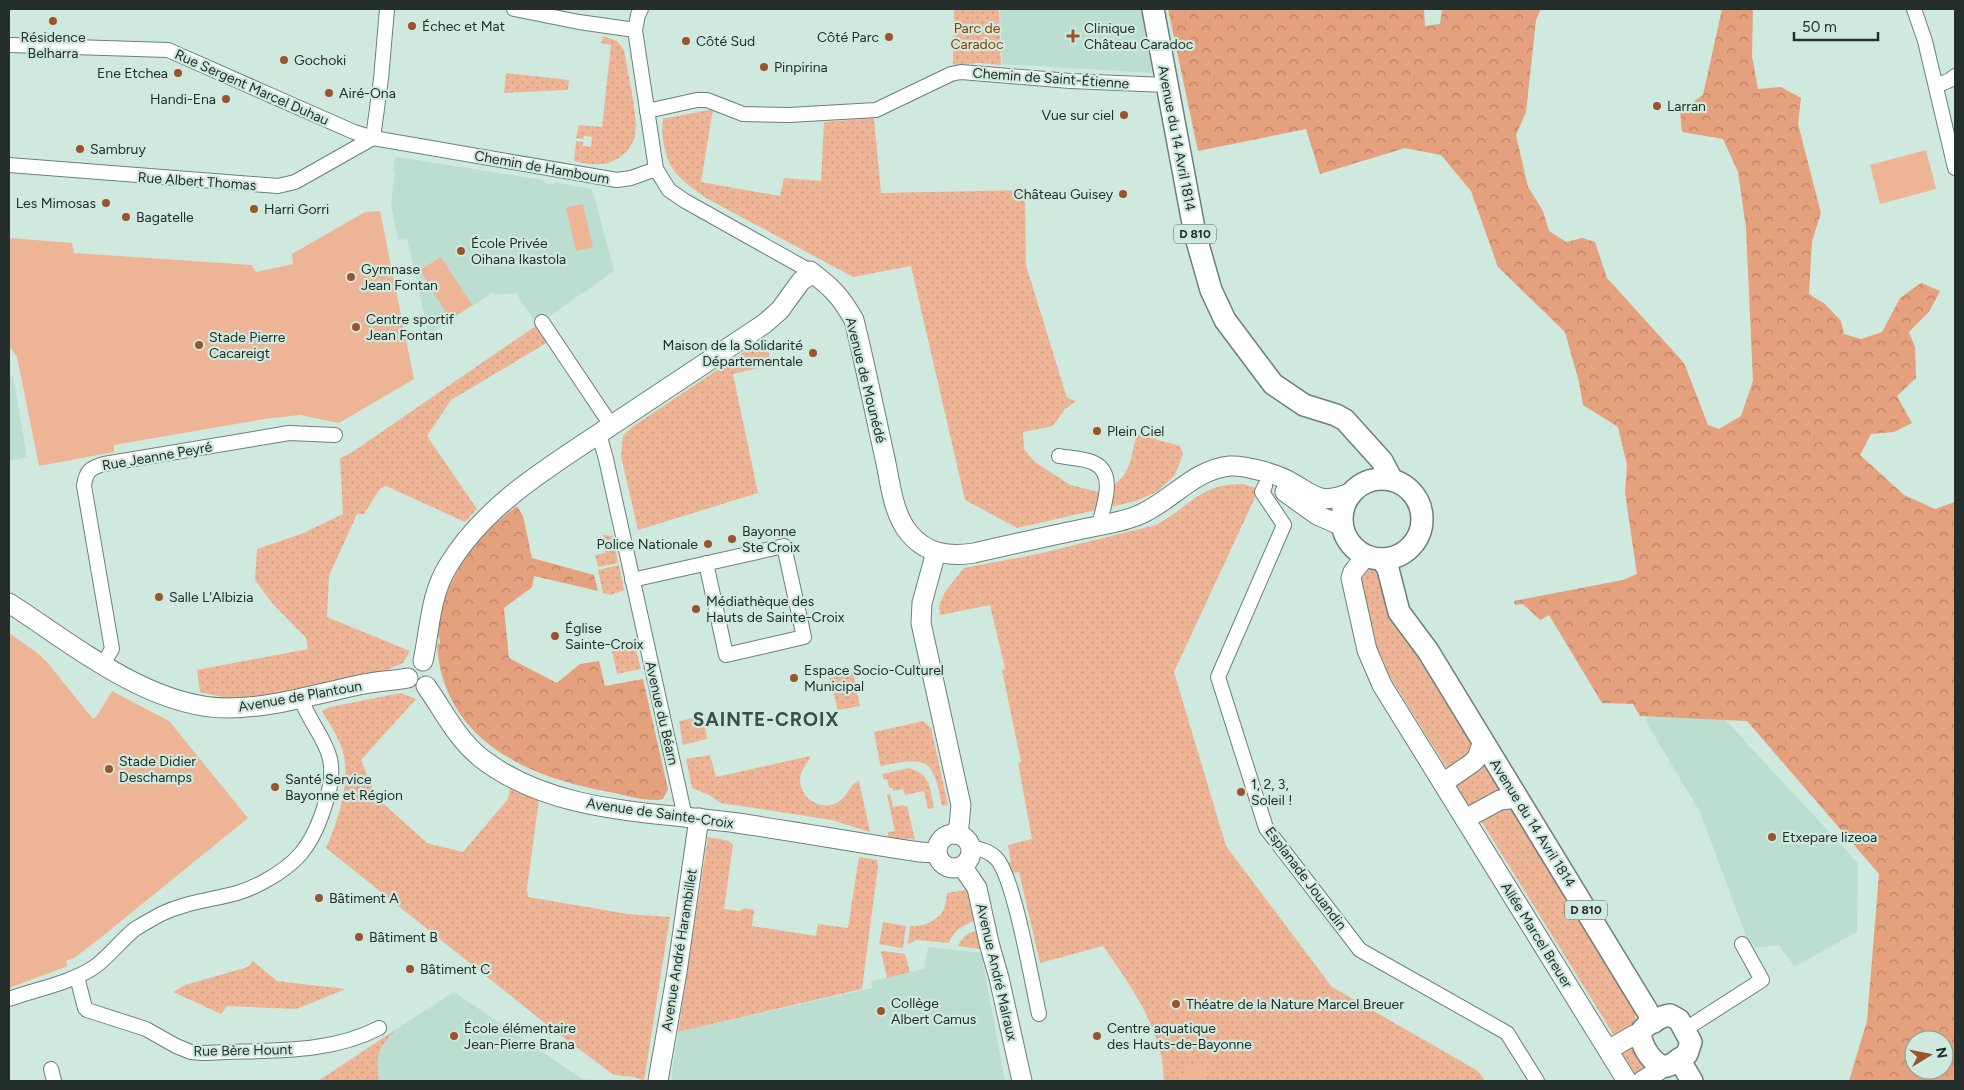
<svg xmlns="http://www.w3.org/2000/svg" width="1964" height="1090" viewBox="0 0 1964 1090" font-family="Figtree,sans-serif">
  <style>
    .built { fill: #bcded1 }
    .green { fill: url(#green-dots) }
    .forest { fill: url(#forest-crowns); fill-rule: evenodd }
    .pitch { fill: #eeb496 }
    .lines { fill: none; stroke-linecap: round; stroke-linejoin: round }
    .street-casing { stroke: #6a8178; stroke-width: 16 }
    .secondary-casing { stroke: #6a8178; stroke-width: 21 }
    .primary-casing { stroke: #6a8178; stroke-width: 24 }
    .street { stroke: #fff; stroke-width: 14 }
    .secondary { stroke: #fff; stroke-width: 19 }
    .primary { stroke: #fff; stroke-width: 21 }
    .poi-dot { fill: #9a532c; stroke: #cfe9de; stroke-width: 2 }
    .labels { text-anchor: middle; stroke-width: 4.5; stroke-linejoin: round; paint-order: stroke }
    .shield { fill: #cfe9de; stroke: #576660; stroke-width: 1 }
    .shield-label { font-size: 12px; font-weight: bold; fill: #242e2a }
    .poi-label { font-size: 14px; fill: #242e2a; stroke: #cfe9de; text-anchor: start }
    .park-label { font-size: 14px; fill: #8d3d00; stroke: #cfe9de }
    .street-label { font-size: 14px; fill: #242e2a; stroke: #cfe9de }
    .district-label { font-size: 19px; font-weight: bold; letter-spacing: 1px; fill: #394f47; stroke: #cfe9de }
  </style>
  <defs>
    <pattern id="green-dots" width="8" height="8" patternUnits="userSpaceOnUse" patternTransform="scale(1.25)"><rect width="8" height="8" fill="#eeb496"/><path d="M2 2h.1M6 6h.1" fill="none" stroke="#cc9b81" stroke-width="1.8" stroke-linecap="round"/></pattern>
    <pattern id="forest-crowns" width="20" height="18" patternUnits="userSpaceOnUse" patternTransform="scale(1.25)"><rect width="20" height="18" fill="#e5a07d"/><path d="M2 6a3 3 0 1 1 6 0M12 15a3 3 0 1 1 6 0" fill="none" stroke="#b98367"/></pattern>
  </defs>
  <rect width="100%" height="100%" fill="#cfe9de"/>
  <g class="built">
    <polygon points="1000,9 1142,9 1152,73 1002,64"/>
    <polygon points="397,157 543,180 546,183 552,185 554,182 591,189 594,195 614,271 537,325 516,293 495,295 493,292 429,335 407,238 398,240 391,204 395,171 393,170 395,158"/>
    <polygon points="13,376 27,457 9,461 9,377"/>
    <polygon points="1694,686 1858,863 1857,932 1794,967 1779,945 1754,948 1753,943 1749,944 1700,812 1645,720"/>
    <polygon points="928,947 981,953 1005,1081 671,1081 678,1032 872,988 871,981 924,969"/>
    <polygon points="454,992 582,1079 603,1081 379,1081 377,1059 384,1042 395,1030"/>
  </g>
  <g class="green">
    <polygon points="954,9 999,9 1001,65 979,63 953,65"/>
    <path d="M603 36 617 41 624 50C627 70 639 119 635 136 631 151 617 163 601 164 592 165 582 163 574 161L576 141 583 142V146L591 147 592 137 584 136 583 139 576 138 579 125 602 127 611 45 601 43Z"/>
    <polygon points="506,73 569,80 568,90 504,93"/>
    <path d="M713 109 701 182 780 196 784 178 821 181 824 122 874 118 881 193 1025 190 1026 265 1067 398 1076 401 1064 410 1053 426 1023 432 1024 449 1035 462 1070 485 1103 493C1133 473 1128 466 1137 434L1180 446 1183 454 1175 475 1158 491 1136 501 1017 528 965 500 911 266 853 277 706 198C694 189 678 179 671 166 664 154 661 132 663 119Z"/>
    <polygon points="537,325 548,342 451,400 427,436 477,509 465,522 386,486 380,489 364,514 357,514 329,576 327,617 410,651 403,663 387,670 282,693 236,700 200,692 197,670 308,649 306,638 272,603 255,580 257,549 301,534 343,514 340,458 351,453"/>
    <polygon points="759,342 768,348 771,365 733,374 758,493 638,530 621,456 623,436 632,427"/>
    <path d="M1243 484 1259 489 1174 672 1226 846 1332 987 1478 1071 1485 1081H1164C1163 1071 1163 1060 1160 1051 1150 1012 1126 979 1103 946L1040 963 1019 872 1012 873 1007 864 1011 862 1008 845 1032 839 1018 763 1021 762 1002 670 1005 669 990 605 940 615 939 606 945 592 964 568 1038 554 1156 525C1191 506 1199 484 1243 484Z"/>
    <polygon points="603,535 613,536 618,563 598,567 595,555 605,553"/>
    <polygon points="619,565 624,590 611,595 603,593 598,570"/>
    <polygon points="1371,569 1379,573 1477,743 1475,750 1450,770 1446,767 1387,672 1384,661 1376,656 1357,586 1362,573"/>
    <polygon points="635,646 641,669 617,674 612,651"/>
    <polygon points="853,672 860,706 838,710 829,677"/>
    <path d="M401 693 416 699 361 760 376 797 427 843 463 852 508 799 510 788 539 799 527 889 528 897 628 914 670 917 644 1081 635 1077 614 1075 556 1032 326 848C338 822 352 778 342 749 338 736 329 723 322 711L330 707Z"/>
    <polygon points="703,716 707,739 683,745 679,721"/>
    <path d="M923 721 931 728 948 805 942 806C933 758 928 756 881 766L880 764 874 732Z"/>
    <path d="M710 755 716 777 810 756V758C808 762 804 767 802 771 793 793 818 814 838 802 848 797 848 785 859 781L870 832 832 820 721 803 709 795 692 788 686 759Z"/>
    <polygon points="1482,755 1507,792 1470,812 1450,782"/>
    <path d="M909 768C931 774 930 789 934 808L928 809 924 791 905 795 903 789 893 791 892 788H889L887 779 884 780 882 774Z"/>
    <polygon points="890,794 893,807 904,805 905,807 907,806 915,840 907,838 906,841 888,838 888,832 895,831 887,795"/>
    <polygon points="1510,806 1635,1013 1636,1023 1615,1037 1480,819 1482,816"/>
    <polygon points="708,837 729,841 733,845 724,909 740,911 745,908 754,910 752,926 816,936 818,924 848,928 859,857 877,860 878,866 862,989 678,1032"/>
    <path d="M967 890 974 921C963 925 953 931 949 943L917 940 908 944 910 926C923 927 938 921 944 909 946 904 946 898 947 893Z"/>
    <polygon points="883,922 906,926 903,947 901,948 879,944"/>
    <path d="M977 931 981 949 958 946C962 937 967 933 977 931Z"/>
    <polygon points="883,951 905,954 910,972 887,978 881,952"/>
    <polygon points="253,961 277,981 346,989 296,1009 227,1006 221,1014 173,992 185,985 248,967"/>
    <path d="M395 1030C377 1050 376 1055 379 1081H318Z"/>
    <polygon points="1634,1039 1649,1067 1638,1078 1619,1048"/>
  </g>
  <g class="forest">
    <path d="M1168 9H1424L1425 26 1440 24 1442 9H1541L1536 20 1526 112 1516 135 1528 187 1543 211 1549 231 1566 242 1582 238 1595 242 1607 278 1684 363 1708 425 1719 429 1741 416 1753 381 1746 228 1738 172 1723 139 1682 132 1680 111 1703 95 1722 9H1753L1752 56 1758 89 1781 87 1801 98 1798 124 1821 213 1812 241 1809 294 1825 304 1841 321 1844 334 1861 339 1882 332 1900 298 1921 283 1940 291 1929 312 1909 332 1915 347 1916 378 1897 396 1912 423 1894 432 1871 434 1860 455 1904 495 1935 509 1955 502V1081H1849L1867 1021 1879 874 1747 721 1640 716 1633 704 1602 703 1549 615 1540 620 1523 604 1515 605 1514 601 1623 580 1637 574 1625 493 1627 465 1618 427 1583 405 1579 382 1565 332 1498 267 1471 191 1441 155 1405 148 1320 174 1306 129 1198 151ZM1914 1040H1944V1070H1914Z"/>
    <path d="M517 506 523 516 532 558 594 575 598 591 534 576 532 587 504 608 509 658 557 683 580 664 599 661 605 686 643 679 668 789 663 799C652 803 623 795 610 792 528 778 443 740 437 645L440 643C440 638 438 637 438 632 442 581 477 535 517 506Z"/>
  </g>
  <g class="pitch">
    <polygon points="1926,150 1936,189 1880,204 1870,165"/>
    <polygon points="583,204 593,247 576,251 566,208"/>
    <polygon points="380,211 414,379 339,423 300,415 264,419 114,445 114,452 39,466 17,357 9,346 9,238 72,243 74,253 252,265 256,272 293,264 292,254 365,212"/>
    <polygon points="441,257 472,305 450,319 420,270"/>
    <polygon points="9,633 36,652 46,661 93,719 97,716 112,691 169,721 248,818 99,939 74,958 66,961 68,966 9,988"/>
    <polygon points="1204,1066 1205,1081 1185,1081 1184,1067"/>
  </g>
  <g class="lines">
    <g class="street-casing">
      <g id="street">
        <polyline points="514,9 579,22 635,30"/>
        <polyline points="641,9 638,15 635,30 656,169 669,190 685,201 810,271"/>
        <polyline points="1914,9 1925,41 1955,168"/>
        <polyline points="9,45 168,50 354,132 373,138 617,180 631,178 656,169"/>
        <polyline points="1936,86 1950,80 1955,76"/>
        <polyline points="647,111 697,100 707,100 743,114 789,115 876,110 951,74 961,72 1070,81 1167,85"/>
        <polyline points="373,138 381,79 387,9"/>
        <polyline points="9,165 278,186 295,182 373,138"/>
        <polyline points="542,322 611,425"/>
        <polyline points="599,434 606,459 685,817"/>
        <path d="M1059 456C1069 458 1084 458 1094 463 1117 474 1103 507 1099 525"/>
        <polyline points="1265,486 1262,492 1284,525 1218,677 1266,828 1360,950 1507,1033 1537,1081"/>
        <polyline points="632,580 784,546 804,637 726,655 706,563"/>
        <path d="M103 664 112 649 84 486C86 471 90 468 104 464L289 433 335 435"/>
        <path d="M971 847C980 849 989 851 996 858 1014 876 1032 983 1039 1014"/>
        <path d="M77 977 85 1008 87 1010 146 1029 176 1046 191 1052 203 1053C263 1049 325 1056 379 1028"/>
        <path d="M9 999C37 989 67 984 93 968 109 957 120 941 135 929 143 924 152 919 161 914 186 902 211 900 237 893 247 890 256 886 265 881 296 864 310 848 322 814 328 796 334 778 330 759 325 737 307 719 301 698"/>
        <polyline points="1684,1030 1762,980 1742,944"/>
        <polyline points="51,1069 54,1081"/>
      </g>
    </g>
    <g class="secondary-casing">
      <g id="secondary">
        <polyline points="1285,492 1317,515 1342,526"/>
        <polyline points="936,552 922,603 921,623 961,805 959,826 955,834"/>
        <polyline points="1366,556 1353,572 1351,578 1367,650 1382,685 1627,1081"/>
        <path d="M9 603C73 644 149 708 228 708 272 708 316 694 359 685 375 681 392 681 408 678"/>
        <path d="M423 661C430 629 430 595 448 566 483 508 541 472 597 435 653 398 708 361 764 324L780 310 801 281 807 277 810 271C831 287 840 295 854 320 865 364 874 409 884 454 890 479 892 513 909 533 926 554 949 557 974 553 1009 545 1044 537 1078 530 1099 525 1122 523 1141 514 1174 499 1193 470 1230 466 1245 465 1276 474 1289 481 1316 496 1319 506 1352 492"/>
        <path d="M426 686C444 711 456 738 481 758 553 814 651 811 737 823 799 832 859 843 920 852L937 853"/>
        <polyline points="1443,783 1472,763 1477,758 1483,741"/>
        <polyline points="1465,819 1500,800 1518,798"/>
        <circle cx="954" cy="851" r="17"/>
        <polyline points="962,866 977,888 989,943 999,978 1022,1081"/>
        <polyline points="1608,1050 1634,1035 1641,1033"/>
        <polyline points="658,1081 677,972 699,818"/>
        <polyline points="1642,1081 1658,1071 1661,1066"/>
      </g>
    </g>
    <g class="primary-casing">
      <g id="primary">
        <polyline points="1153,9 1195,234 1211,290 1225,320 1273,384 1304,405 1336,415 1345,420 1382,461 1392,480"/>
        <circle cx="1382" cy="519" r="40"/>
        <polyline points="1382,559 1388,569 1399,612 1428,651 1654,1022"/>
        <path d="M1670 1015 1679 1020 1691 1042 1687 1054C1681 1058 1674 1064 1667 1066 1655 1069 1639 1044 1641 1033 1643 1025 1662 1016 1670 1015Z"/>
        <polyline points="1679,1059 1692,1081"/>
      </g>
    </g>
    <use href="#street" class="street"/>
    <use href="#secondary" class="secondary"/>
    <use href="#primary" class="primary"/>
  </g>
  <g class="poi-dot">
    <circle cx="53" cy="21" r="5"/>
    <circle cx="412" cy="26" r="5"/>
    <path d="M1070.5 28.5h5v5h5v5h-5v5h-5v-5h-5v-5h5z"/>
    <circle cx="889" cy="37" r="5"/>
    <circle cx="686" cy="41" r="5"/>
    <circle cx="284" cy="60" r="5"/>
    <circle cx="764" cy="67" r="5"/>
    <circle cx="178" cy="73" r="5"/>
    <circle cx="329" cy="93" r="5"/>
    <circle cx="226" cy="99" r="5"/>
    <circle cx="1657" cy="106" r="5"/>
    <circle cx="1124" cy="115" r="5"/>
    <circle cx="80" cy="149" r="5"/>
    <circle cx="1123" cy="194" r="5"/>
    <circle cx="106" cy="203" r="5"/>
    <circle cx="254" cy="209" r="5"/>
    <circle cx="126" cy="217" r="5"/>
    <circle cx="461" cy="251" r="5"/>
    <circle cx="351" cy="277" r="5"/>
    <circle cx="356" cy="327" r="5"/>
    <circle cx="199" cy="345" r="5"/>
    <circle cx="813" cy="353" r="5"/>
    <circle cx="1097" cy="431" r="5"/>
    <circle cx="732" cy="539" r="5"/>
    <circle cx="708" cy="544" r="5"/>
    <circle cx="159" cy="597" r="5"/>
    <circle cx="696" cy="609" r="5"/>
    <circle cx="555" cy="636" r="5"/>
    <circle cx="794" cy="678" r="5"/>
    <circle cx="109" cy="769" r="5"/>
    <circle cx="275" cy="787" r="5"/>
    <circle cx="1241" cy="792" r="5"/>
    <circle cx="1772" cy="837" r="5"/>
    <circle cx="319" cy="898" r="5"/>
    <circle cx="359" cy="937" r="5"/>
    <circle cx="410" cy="969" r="5"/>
    <circle cx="1176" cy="1004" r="5"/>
    <circle cx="881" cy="1011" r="5"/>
    <circle cx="454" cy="1036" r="5"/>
    <circle cx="1097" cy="1036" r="5"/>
  </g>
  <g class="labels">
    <g class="shield">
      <rect x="1174" y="224.5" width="42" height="19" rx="4"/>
      <rect x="1565" y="900.5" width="42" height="19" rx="4"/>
    </g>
    <g class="shield-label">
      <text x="1195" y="238">D 810</text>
      <text x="1586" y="914">D 810</text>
    </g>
    <g class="poi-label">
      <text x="422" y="31">Échec et Mat</text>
      <text x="1084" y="33">Clinique<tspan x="1084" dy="16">Château Caradoc</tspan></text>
      <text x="53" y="42" text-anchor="middle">Résidence<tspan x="53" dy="16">Belharra</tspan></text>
      <text x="879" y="42" text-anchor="end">Côté Parc</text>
      <text x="696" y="46">Côté Sud</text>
      <text x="294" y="65">Gochoki</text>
      <text x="774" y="72">Pinpirina</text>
      <text x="168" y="78" text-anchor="end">Ene Etchea</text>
      <text x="339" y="98">Airé-Ona</text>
      <text x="216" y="104" text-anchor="end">Handi-Ena</text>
      <text x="1667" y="111">Larran</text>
      <text x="1114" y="120" text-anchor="end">Vue sur ciel</text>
      <text x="90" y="154">Sambruy</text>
      <text x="1113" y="199" text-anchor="end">Château Guisey</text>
      <text x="96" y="208" text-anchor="end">Les Mimosas</text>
      <text x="264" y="214">Harri Gorri</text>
      <text x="136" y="222">Bagatelle</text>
      <text x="471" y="248">École Privée<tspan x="471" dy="16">Oihana Ikastola</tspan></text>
      <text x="361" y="274">Gymnase<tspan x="361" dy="16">Jean Fontan</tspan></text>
      <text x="366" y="324">Centre sportif<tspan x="366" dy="16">Jean Fontan</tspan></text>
      <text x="209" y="342">Stade Pierre<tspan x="209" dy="16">Cacareigt</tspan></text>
      <text x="803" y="350" text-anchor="end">Maison de la Solidarité<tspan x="803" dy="16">Départementale</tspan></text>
      <text x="1107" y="436">Plein Ciel</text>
      <text x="742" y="536">Bayonne<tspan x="742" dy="16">Ste Croix</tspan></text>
      <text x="698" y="549" text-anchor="end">Police Nationale</text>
      <text x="169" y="602">Salle L'Albizia</text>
      <text x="706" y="606">Médiathèque des<tspan x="706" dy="16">Hauts de Sainte-Croix</tspan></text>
      <text x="565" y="633">Église<tspan x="565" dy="16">Sainte-Croix</tspan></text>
      <text x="804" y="675">Espace Socio-Culturel<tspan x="804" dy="16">Municipal</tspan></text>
      <text x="119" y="766">Stade Didier<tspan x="119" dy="16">Deschamps</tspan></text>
      <text x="285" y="784">Santé Service<tspan x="285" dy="16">Bayonne et Région</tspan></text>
      <text x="1251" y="789">1, 2, 3,<tspan x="1251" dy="16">Soleil !</tspan></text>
      <text x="1782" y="842">Etxepare lizeoa</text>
      <text x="329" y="903">Bâtiment A</text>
      <text x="369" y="942">Bâtiment B</text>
      <text x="420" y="974">Bâtiment C</text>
      <text x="891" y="1008">Collège<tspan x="891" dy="16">Albert Camus</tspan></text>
      <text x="1186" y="1009">Théatre de la Nature Marcel Breuer</text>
      <text x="464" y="1033">École élémentaire<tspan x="464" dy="16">Jean-Pierre Brana</tspan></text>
      <text x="1107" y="1033">Centre aquatique<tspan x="1107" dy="16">des Hauts-de-Bayonne</tspan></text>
    </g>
    <g class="park-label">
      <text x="977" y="33">Parc de<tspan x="977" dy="16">Caradoc</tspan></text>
    </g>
    <g class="street-label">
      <text transform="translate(1051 78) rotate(4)" y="5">Chemin de Saint-Étienne</text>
      <text transform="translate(252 87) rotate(24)" y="5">Rue Sergent Marcel Duhau</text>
      <text transform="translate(1177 138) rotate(79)" y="5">Avenue du 14 Avril 1814</text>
      <text transform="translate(542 167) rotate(10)" y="5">Chemin de Hamboum</text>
      <text transform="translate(197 181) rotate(4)" y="5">Rue Albert Thomas</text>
      <text transform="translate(866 380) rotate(76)" y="5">Avenue de Mounédé</text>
      <text transform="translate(157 456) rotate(-10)" y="5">Rue Jeanne Peyré</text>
      <text transform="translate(300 696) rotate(-10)" y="5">Avenue de Plantoun</text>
      <text transform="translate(662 713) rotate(77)" y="5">Avenue du Béarn</text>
      <text transform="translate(660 813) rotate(8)" y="5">Avenue de Sainte-Croix</text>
      <text transform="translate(1533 823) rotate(58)" y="5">Avenue du 14 Avril 1814</text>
      <text transform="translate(1306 878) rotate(53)" y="5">Esplanade Jouandin</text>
      <text transform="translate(1537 935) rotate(58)" y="5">Allée Marcel Breuer</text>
      <text transform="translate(679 950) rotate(-81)" y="5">Avenue André Harambillet</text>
      <text transform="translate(997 972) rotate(77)" y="5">Avenue André Malraux</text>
      <text transform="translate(243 1050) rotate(-1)" y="5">Rue Bère Hount</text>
    </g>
    <g class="district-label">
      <text x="766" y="726">SAINTE-CROIX</text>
    </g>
  </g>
  <rect width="1964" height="1090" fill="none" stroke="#242e2a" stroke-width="20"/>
  <g transform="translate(1929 1055) rotate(80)"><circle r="24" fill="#cfe9de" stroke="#8b9e96"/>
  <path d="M0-4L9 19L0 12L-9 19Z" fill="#9a532c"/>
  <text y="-8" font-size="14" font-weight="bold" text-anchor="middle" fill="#242e2a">N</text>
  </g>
  <path d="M1794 32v8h84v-8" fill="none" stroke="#242e2a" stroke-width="2.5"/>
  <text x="1802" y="32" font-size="15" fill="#242e2a" stroke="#cfe9de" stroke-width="4" paint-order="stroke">50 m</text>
</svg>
